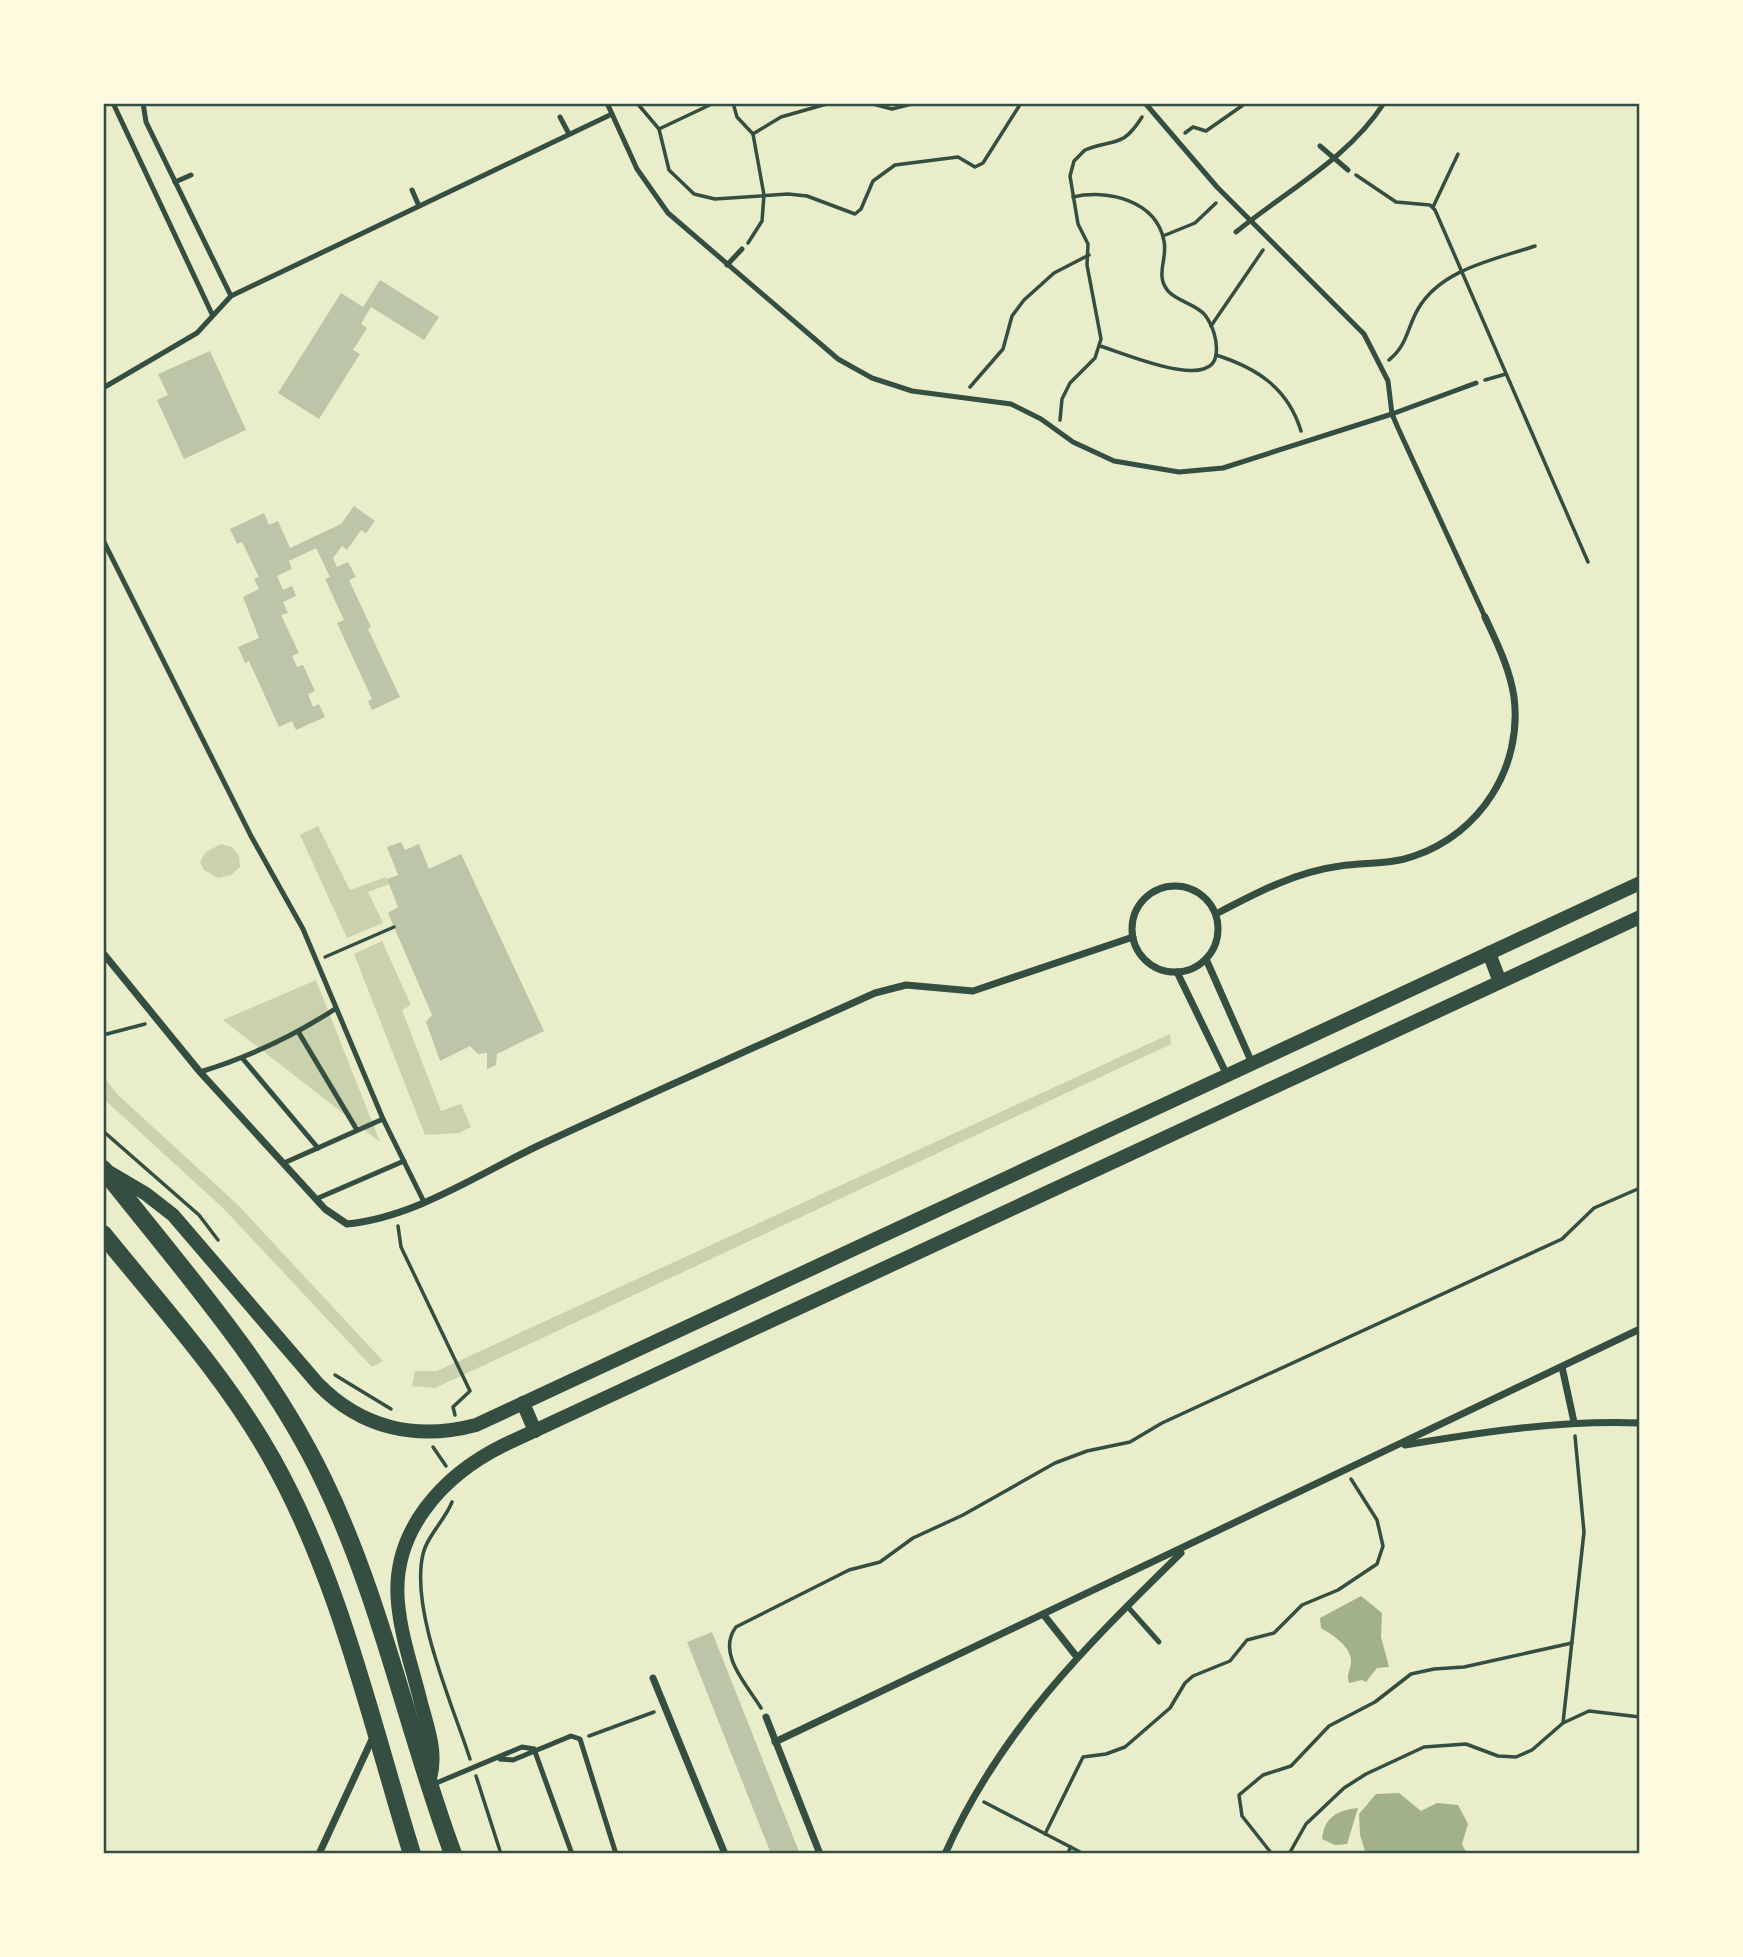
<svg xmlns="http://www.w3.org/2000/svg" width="1743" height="1957" viewBox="0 0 1743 1957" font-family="Manrope,sans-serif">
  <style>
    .green { fill: #cad2ad }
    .water { fill: #a3b18a }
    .building { fill: #bcc5a7 }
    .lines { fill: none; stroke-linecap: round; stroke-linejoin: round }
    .path { stroke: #344e41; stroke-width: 3.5 }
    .service { stroke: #344e41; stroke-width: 5 }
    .minor { stroke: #344e41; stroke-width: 7 }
    .secondary { stroke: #344e41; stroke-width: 14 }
    .primary { stroke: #344e41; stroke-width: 18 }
    .neatline { fill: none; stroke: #344e41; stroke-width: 2.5 }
  </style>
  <rect width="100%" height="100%" fill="#e9edc9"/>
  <g class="green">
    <polygon points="318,826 350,890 386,877 389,884 368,892 383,923 347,938 300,835"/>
    <polygon points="221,844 232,847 239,856 240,867 231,875 218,878 204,870 200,862 206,852"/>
    <polygon points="382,941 411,1005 402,1010 441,1111 461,1104 471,1127 459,1133 425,1135 354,954"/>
    <polygon points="316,980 380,1142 223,1020"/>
    <polygon points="1170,1034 1171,1044 435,1388 412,1386 415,1371 437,1371"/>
    <polygon points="103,1076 117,1094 238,1205 383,1361 372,1367 224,1209 106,1101 103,1097"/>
  </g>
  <g class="water">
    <path d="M1361 1596 1382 1613 1381 1637 1389 1667 1377 1668 1366 1682 1362 1680 1349 1683C1346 1673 1351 1670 1351 1661 1351 1646 1331 1634 1321 1628L1320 1618Z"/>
    <polygon points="1399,1793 1421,1811 1437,1803 1458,1805 1468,1824 1462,1844 1467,1854 1366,1854 1360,1835 1359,1814 1376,1794"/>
    <path d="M1358 1808 1347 1844 1335 1845 1322 1839C1324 1817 1338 1810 1358 1808Z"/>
  </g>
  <g class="building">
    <polygon points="380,280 439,317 424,340 371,307 361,324 367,328 353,350 360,354 319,419 278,393 341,293 363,307"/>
    <polygon points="210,351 246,430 184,459 157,400 168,395 158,374"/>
    <polygon points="354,506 375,521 366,533 361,530 347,550 342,546 333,558 337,567 348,562 356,577 349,580 371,627 368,629 400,697 372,710 368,701 372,699 337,623 344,620 325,579 330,577 316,548 289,561 292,569 277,576 283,590 292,586 296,596 283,602 288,613 281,615 299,653 292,656 297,667 303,665 315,691 308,694 313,707 319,704 325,717 296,730 292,721 279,727 249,661 245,663 238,647 259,638 243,597 259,589 254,579 259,577 242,542 237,544 230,529 264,513 269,525 278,521 290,548 341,524"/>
    <polygon points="401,842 405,850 419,844 429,869 461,854 544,1031 497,1054 496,1065 487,1069 487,1053 478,1054 470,1046 440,1061 426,1022 432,1015 388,913 398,907 387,879 398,875 387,847"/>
    <polygon points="712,1632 800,1854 771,1854 687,1642"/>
  </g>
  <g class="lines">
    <g class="path">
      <polyline points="637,103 659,129 669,170 694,194 715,199 788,194 807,196 855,214 861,209 873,181 895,165 958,157 975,167 983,163 1021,103"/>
      <polyline points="733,103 737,117 753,134 764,195 762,221 748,243"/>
      <polyline points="869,103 892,109 916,103"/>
      <polyline points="659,129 714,103"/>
      <polyline points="1185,133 1193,127 1206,131 1246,103"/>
      <polyline points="753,134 781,117 830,103"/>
      <polyline points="1356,175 1396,202 1430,205 1435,210 1588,562"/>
      <path d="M1073 197C1107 189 1156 200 1164 241 1168 259 1154 276 1169 292 1179 302 1196 304 1205 315 1213 326 1218 341 1216 355 1211 392 1122 352 1100 346"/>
      <polyline points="1433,207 1458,154"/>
      <polyline points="1163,236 1195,223 1216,203"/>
      <polyline points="1211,326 1263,250"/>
      <path d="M1216 355C1257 368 1288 388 1301 431"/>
      <path d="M1389 360C1407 346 1407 328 1418 309 1441 269 1494 260 1535 246"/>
      <polyline points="1485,380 1506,374"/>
      <polyline points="970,387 1003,349 1012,316 1024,300 1054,273 1089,255"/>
      <path d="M1060 420 1062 399 1070 383 1095 358 1101 339 1087 265 1088 244 1078 224 1070 176 1074 161 1085 150C1114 138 1122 149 1142 117"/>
      <polyline points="325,957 394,927"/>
      <polyline points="103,1035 145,1024"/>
      <polyline points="103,1131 199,1215 218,1240"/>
      <polyline points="398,1226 401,1247 470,1391 453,1407 455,1415"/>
      <polyline points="335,1375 391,1409"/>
      <polyline points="433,1447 446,1466"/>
      <path d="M452 1502C445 1520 427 1536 423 1554 410 1610 452 1703 470 1759"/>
      <path d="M761 1708C747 1685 716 1653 736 1627L849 1570 880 1562 913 1538 963 1515 1055 1463 1087 1451 1130 1442 1162 1423 1562 1239 1594 1208 1640 1188"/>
      <polyline points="1563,1723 1584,1532 1575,1436"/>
      <polyline points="589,1736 654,1712"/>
      <polyline points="476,1776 501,1854"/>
      <polyline points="984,1802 1084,1854"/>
      <polyline points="1045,1834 1083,1757 1106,1754 1125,1747 1170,1708 1185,1683 1193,1676 1230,1661 1247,1640 1274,1633 1302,1605 1338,1590 1377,1564 1383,1546 1377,1520 1351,1479"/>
      <polyline points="1067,1854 1071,1847"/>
      <polyline points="1272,1854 1242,1816 1239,1795 1263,1775 1291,1766 1329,1726 1375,1702 1411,1674 1434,1669 1464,1667 1572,1643"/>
      <polyline points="1289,1854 1306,1824 1344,1788 1366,1774 1424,1747 1466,1744 1498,1756 1516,1757 1532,1750 1563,1723 1589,1711 1640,1717"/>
    </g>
    <g class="service">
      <polyline points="113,103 212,314"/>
      <polyline points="143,103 146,122 231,296"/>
      <polyline points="607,103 637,169 668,213 838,359 872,378 912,391 1011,404 1041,419 1073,442 1114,461 1179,472 1223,468 1392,414 1476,383"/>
      <polyline points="1145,103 1217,187 1364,334 1388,381 1392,414 1398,428 1485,617"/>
      <polyline points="560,117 569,134"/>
      <polyline points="1320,146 1348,170"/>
      <polyline points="175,182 191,175"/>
      <polyline points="412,190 419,206"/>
      <path d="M1236 232C1286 191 1348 159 1384 103"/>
      <polyline points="727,265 742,249"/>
      <polyline points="103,388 197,333 231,296 612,114"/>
      <polyline points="103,540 251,836 303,929 383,1119 424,1202"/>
      <polyline points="299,1033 357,1130"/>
      <polyline points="243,1059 318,1148"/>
      <path d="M200 1072C249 1057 292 1037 335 1009"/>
      <polyline points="284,1163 383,1119"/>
      <polyline points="316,1199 404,1161"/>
      <polyline points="1127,1606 1159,1642"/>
      <polyline points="534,1749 572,1854"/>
      <polyline points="500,1759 513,1760 571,1736 580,1739 616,1854"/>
      <polyline points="434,1784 522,1747 534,1749"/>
    </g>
    <g class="minor">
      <circle cx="1175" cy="929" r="43"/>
      <path d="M1216 914C1256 893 1295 872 1340 866 1365 862 1390 865 1414 856 1480 834 1523 767 1514 697 1510 669 1497 643 1485 617"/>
      <path d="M103 953 200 1072 325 1209 347 1224C417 1217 481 1172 544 1143 654 1092 764 1043 875 993L906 985 973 991 1133 937"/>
      <polyline points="1206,959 1252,1063"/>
      <polyline points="1177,972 1227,1075"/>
      <polyline points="1562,1367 1574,1422"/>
      <path d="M1405 1445C1483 1432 1560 1420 1640 1423"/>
      <polyline points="1043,1614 1077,1657"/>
      <polyline points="653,1678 725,1854"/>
      <polyline points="766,1717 820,1854"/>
      <polyline points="775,1742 1640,1329"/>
      <polyline points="319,1854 374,1735"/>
      <path d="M945 1854C1000 1730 1086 1646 1181 1553"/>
    </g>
    <g class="secondary">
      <polyline points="1489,953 1500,982"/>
      <path d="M107 1171 146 1194 173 1215 318 1384C361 1428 416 1441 476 1425L1640 883"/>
      <polyline points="523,1403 535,1431"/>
      <path d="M429 1782C438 1755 428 1729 421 1703 413 1670 401 1637 398 1603 391 1531 443 1475 504 1445L1640 917"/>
    </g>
    <g class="primary">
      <path d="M103 1169C181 1268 268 1365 323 1479 381 1598 407 1730 453 1854"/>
      <path d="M103 1234C162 1307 226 1377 272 1459 340 1580 371 1722 412 1854"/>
    </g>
  </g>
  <rect width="1743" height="1957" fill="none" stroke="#fefae0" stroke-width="210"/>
  <rect x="105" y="105" width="1533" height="1747" class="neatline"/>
</svg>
